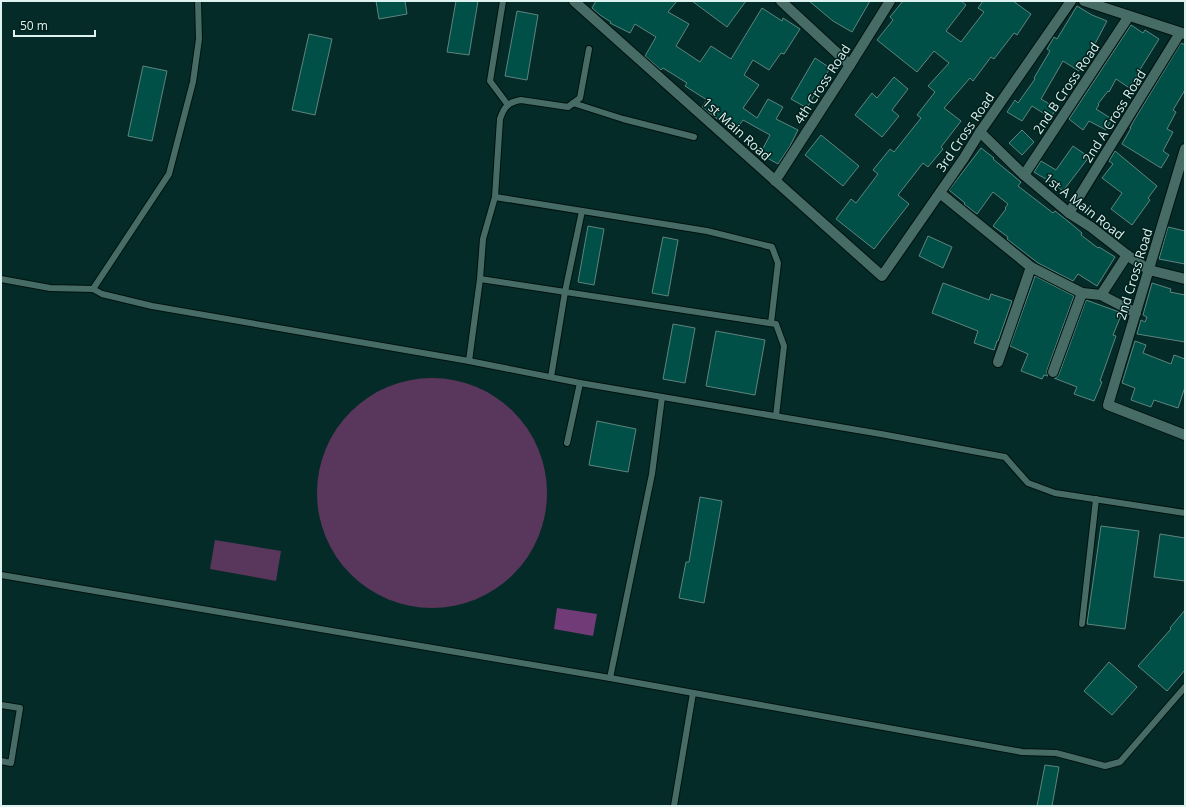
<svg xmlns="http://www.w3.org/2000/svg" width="1186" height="807" viewBox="0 0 1186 807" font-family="'Open Sans',sans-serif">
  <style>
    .green { fill: #59365c }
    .water { fill: #713b77 }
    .building { fill: #005048; stroke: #5f847f }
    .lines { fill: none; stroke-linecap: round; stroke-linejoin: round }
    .service-casing { stroke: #00120f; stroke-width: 8 }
    .minor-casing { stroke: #00120f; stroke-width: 12 }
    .service { stroke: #476c66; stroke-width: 6 }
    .minor { stroke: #476c66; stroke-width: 10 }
    .labels { text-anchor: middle; stroke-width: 3; stroke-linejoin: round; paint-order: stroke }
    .street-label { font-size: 13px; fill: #def2ef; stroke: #00211d }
  </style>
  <rect width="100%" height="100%" fill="#042b27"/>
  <g class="green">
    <circle cx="432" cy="493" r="115"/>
    <polygon points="215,540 281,551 276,581 210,569"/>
  </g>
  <polygon class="water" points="557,608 597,614 593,636 554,629"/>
  <g class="building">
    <polygon points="376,1 405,1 407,14 379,19"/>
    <polygon points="456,1 478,1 469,55 447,52"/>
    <polygon points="596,1 677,1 668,12 689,24 676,46 700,62 711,46 731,59 762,8 782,21 783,18 800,29 784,54 781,53 769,70 753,60 744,75 759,85 743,108 757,118 768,99 783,107 776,119 798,130 790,146 778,164 760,154 770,135 743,120 735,131 709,113 702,107 707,100 685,86 687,83 663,68 661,70 645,56 656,37 635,24 630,33 610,23 611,22 600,15 592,8"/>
    <polygon points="692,1 746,1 727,27"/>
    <polygon points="809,1 870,1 852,32 833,21"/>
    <polygon points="903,1 961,1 966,5 946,31 961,42 984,12 978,8 983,1 1013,1 1031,14 1017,35 1014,33 994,59 991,57 973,81 970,78 944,108 961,121 941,147 943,149 928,167 923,163 898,195 909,204 874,249 836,219 851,199 856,203 878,174 873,170 890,149 894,152 921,118 917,115 935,92 928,86 949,63 934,51 917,72 877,40 893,20 890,17"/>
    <polygon points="1077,6 1092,15 1107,21 1087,59 1087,58 1079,71 1063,61 1041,99 1056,108 1051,118 1032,106 1022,121 1007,112 1015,100 1018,103 1035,79 1034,78 1050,51 1047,49 1054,37 1057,39"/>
    <polygon points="517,11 538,15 527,80 505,76"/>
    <polygon points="1131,25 1143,33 1145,30 1159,39 1136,76 1138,77 1131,89 1116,79 1109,92 1108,91 1098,104 1099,105 1096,109 1112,119 1106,130 1089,121 1083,130 1069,119"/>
    <polygon points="309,34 332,39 315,115 292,110"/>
    <polygon points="1181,43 1185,45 1185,90 1173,110 1176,112 1167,129 1173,132 1163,151 1169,155 1161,168 1122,144 1131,128 1130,128 1133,122"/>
    <polygon points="815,58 830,68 807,108 791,99"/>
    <polygon points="143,66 167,71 152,141 128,136"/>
    <polygon points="894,77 908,89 892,110 899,116 882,137 855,115 872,93 877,98"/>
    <polygon points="1022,130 1034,142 1022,155 1009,143"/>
    <polygon points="821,135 859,166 843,186 805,155"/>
    <polygon points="1073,146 1089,157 1063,191 1054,184 1034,172 1041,161 1056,170"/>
    <polygon points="981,148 994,158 993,159 1021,182 1018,186 1053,213 1055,211 1069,222 1082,233 1081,235 1098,248 1099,247 1115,257 1097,286 1078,274 1073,281 1038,263 1007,239 1008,237 993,226 1006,209 1005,208 1008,204 993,192 977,214 964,204 965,203 949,190"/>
    <polygon points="1115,151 1157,186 1148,198 1150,200 1132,225 1111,209 1122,193 1102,178 1113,164 1109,161"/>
    <polygon points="588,226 604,229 594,285 578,282"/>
    <polygon points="1168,227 1185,231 1185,264 1159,259"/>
    <polygon points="928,236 952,247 943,268 919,256"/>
    <polygon points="663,237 678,240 668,296 652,293"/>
    <polygon points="1035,276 1074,296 1047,370 1047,373 1048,376 1044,375 1042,379 1021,371 1028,354 1010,346"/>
    <polygon points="943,283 989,300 991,294 1012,301 998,341 997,341 994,350 974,343 978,331 932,313"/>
    <polygon points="1152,283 1171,289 1170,292 1185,295 1185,342 1137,334 1141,320 1145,322 1147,317 1143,315"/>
    <polygon points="1086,300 1122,313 1113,335 1116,336 1100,381 1102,382 1094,401 1074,394 1077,387 1054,378 1057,377 1059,374"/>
    <polygon points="673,324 695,328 685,383 663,379"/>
    <polygon points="716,331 765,340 755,395 706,386"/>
    <polygon points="1135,341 1146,345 1143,353 1171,364 1174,355 1185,359 1185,387 1178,408 1154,400 1151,407 1131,400 1135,388 1122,383"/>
    <polygon points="597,421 636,429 628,472 589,465"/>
    <polygon points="700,497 722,501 704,603 679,598 686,562 689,562"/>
    <polygon points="1101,526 1139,531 1125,629 1087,624"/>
    <polygon points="1160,534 1185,538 1185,581 1154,577"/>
    <polygon points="1185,610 1185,670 1167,691 1138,666 1171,629 1170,628"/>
    <polygon points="1109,662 1137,687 1112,715 1084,691"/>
    <polygon points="1045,765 1059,767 1052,806 1037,806"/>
  </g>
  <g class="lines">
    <g class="service-casing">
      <g id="service">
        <polyline points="503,1 490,81 508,105"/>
        <polyline points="573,103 623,119 694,137"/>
        <polyline points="495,197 707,231 772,247 778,263 771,323"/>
        <path d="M1 279 50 288 93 289 102 294 152 306 469 361 480 279 483 239 495 197 500 119C504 107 508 102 521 100L568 107 580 98 589 49"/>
        <polyline points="480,279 776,324 784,346 776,416"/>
        <polyline points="93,289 169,174 193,82 199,39 198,1"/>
        <polyline points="469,361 580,383 881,434 1005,457 1028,483 1055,493 1185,513"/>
        <polyline points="551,377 565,292 582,211"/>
        <polyline points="567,443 580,383"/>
        <polyline points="1,575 610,678 1022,752 1056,753 1105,766 1120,762 1185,687"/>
        <polyline points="1082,624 1096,499"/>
        <polyline points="610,678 652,474 662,397"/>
        <polyline points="1,705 20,708 11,763 1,761"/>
        <polyline points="674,806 693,693"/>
      </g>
    </g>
    <g class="minor-casing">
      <g id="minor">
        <polyline points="574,1 882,276 964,158 980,132 1071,1"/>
        <polyline points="781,1 850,65"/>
        <polyline points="1084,1 1185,34"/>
        <polyline points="980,132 1024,175 1069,213 1091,227 1127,255 1149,270 1185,279"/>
        <polyline points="1185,149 1108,405 1185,435"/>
        <polyline points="1024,175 1129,16"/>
        <polyline points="775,181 850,65 890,1"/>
        <polyline points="940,193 1031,267 1082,293 1101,295 1136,313"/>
        <polyline points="1069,213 1180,33"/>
        <polyline points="1101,295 1127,255"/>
        <polyline points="998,362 1031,267"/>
        <polyline points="1053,372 1082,293"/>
      </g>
    </g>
    <use href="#service" class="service"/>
    <use href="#minor" class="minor"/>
  </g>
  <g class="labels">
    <g class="street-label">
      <text transform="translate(822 84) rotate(-57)" y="5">4th Cross Road</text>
      <text transform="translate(1066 88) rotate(-56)" y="5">2nd B Cross Road</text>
      <text transform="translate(1114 116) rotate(-58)" y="5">2nd A Cross Road</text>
      <text transform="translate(737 129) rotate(42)" y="5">1st Main Road</text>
      <text transform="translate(965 132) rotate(-56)" y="5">3rd Cross Road</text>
      <text transform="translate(1084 206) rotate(38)" y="5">1st A Main Road</text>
      <text transform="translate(1134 274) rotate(-73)" y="5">2nd Cross Road</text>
    </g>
  </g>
  <rect width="1186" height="807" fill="none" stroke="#def2ef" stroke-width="4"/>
  <path d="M14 30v6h81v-6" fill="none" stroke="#def2ef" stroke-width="2"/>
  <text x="20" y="30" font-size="12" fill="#def2ef" stroke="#00211d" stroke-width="3" paint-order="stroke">50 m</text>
</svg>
